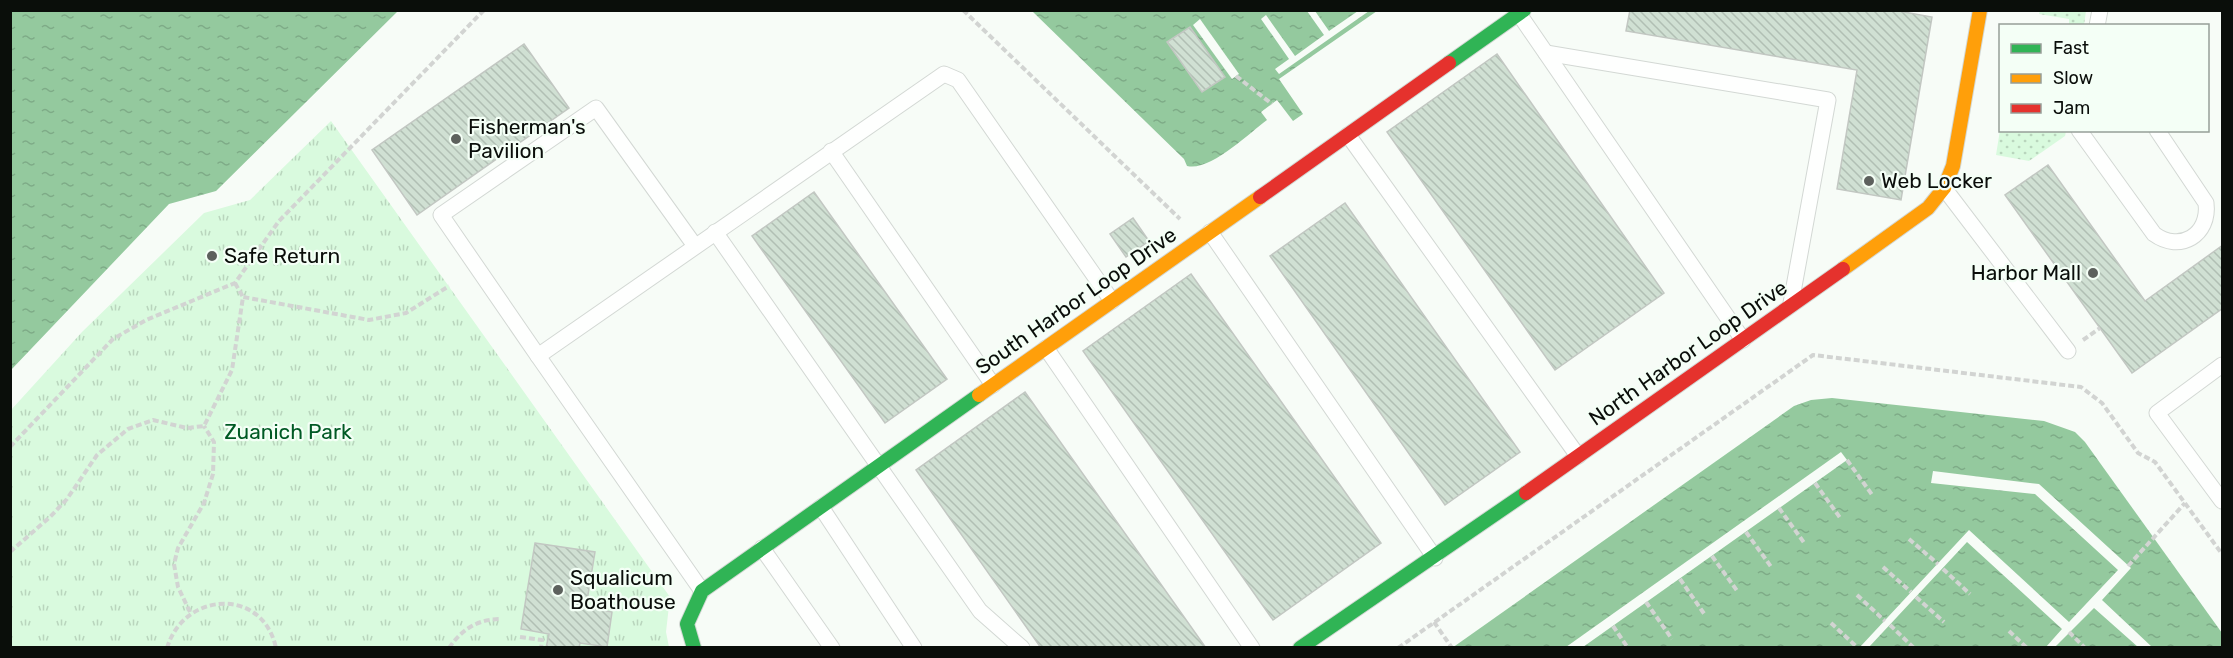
<svg xmlns="http://www.w3.org/2000/svg" width="2233" height="658" viewBox="0 0 2233 658" font-family="Rubik,sans-serif">
  <style>
    .grass { fill: url(#grass-dots) }
    .park { fill: url(#park-tufts) }
    .water { fill: url(#water-ripples) }
    .pier { fill: #f7fcf7 }
    .building { fill: url(#building-back-hatch); stroke: #c2c7c2; stroke-width: 1.5 }
    .lines { fill: none; stroke-linecap: round; stroke-linejoin: round }
    .lane-casing { stroke: #d3d8d4; stroke-width: 17 }
    .fast-casing { stroke: #d3d8d4; stroke-width: 16 }
    .slow-casing { stroke: #d3d8d4; stroke-width: 16 }
    .jam-casing { stroke: #d3d8d4; stroke-width: 16 }
    .path { stroke: #d2d4d2; stroke-width: 4; stroke-dasharray: 6 3; stroke-linecap: butt }
    .lane { stroke: #fefffe; stroke-width: 15 }
    .fast { stroke: #30b455; stroke-width: 14 }
    .slow { stroke: #ff9f0a; stroke-width: 14 }
    .jam { stroke: #e5322d; stroke-width: 14 }
    .poi-dot { fill: #5d615d; stroke: #f4fff6; stroke-width: 2 }
    .labels { text-anchor: middle; stroke-width: 4.5; stroke-linejoin: round; paint-order: stroke }
    .poi-label { font-size: 21px; fill: #0a0e0a; stroke: #f4fff6; text-anchor: start }
    .street-label { font-size: 21px; fill: #0a0e0a; stroke: #f4fff6 }
    .park-label { font-size: 21px; fill: #005a24; stroke: #f4fff6 }
  </style>
  <defs>
    <pattern id="grass-dots" width="8" height="8" patternUnits="userSpaceOnUse" patternTransform="scale(1.5)"><rect width="8" height="8" fill="#d9fade"/><path d="M2 2h.1M6 6h.1" fill="none" stroke="#b9d5bd" stroke-width="1.8" stroke-linecap="round"/></pattern>
    <pattern id="park-tufts" width="24" height="20" patternUnits="userSpaceOnUse" patternTransform="scale(1.5)"><rect width="24" height="20" fill="#d9fade"/><path d="M3 7l-1-3M5 7V3M7 7l1-3M15 17l-1-3M17 17v-4M19 17l1-3" fill="none" stroke="#b9d5bd"/></pattern>
    <pattern id="water-ripples" width="26" height="14" patternUnits="userSpaceOnUse" patternTransform="scale(1.5)"><rect width="26" height="14" fill="#94c99e"/><path d="M2 4q2-2 4 0t4 0M15 11q2-2 4 0t4 0" fill="none" stroke="#7eab87"/></pattern>
    <pattern id="building-back-hatch" width="6" height="6" patternUnits="userSpaceOnUse" patternTransform="scale(1.5)"><rect width="6" height="6" fill="#d0e0d3"/><path d="M-1 5l2 2M0 0l6 6M5-1l2 2" fill="none" stroke="#b1bfb4"/></pattern>
  </defs>
  <rect width="100%" height="100%" fill="#f7fcf7"/>
  <g class="grass">
    <polygon points="2040,10 2086,10 2086,11 2084,25 2069,25 2069,19 2039,14"/>
    <polygon points="2000,130 2066,131 2065,136 2029,161 1996,155"/>
  </g>
  <polygon class="park" points="331,121 670,597 666,632 669,647 11,648 11,410 82,332 204,213 250,200"/>
  <g class="water">
    <polygon points="11,10 398,10 398,11 216,191 169,204 11,370"/>
    <path d="M1032 11H1377L1279 79 1303 114 1293 121 1277 100 1261 112 1267 120C1249 133 1210 172 1187 166L1184 159Z"/>
    <polygon points="1832,398 2044,421 2075,432 2085,442 2222,633 2222,648 1452,648 1794,406 1811,400"/>
  </g>
  <g class="pier">
    <polygon points="1307,11 1315,11 1329,31 1358,11 1369,11 1279,74 1275,69 1289,59 1261,19 1266,15 1295,56 1324,35"/>
    <polygon points="1200,19 1239,74 1232,79 1193,25"/>
    <polygon points="1841,452 1847,460 1583,647 1566,647"/>
    <polygon points="1933,471 2039,484 2131,568 2102,600 2152,647 2138,647 2094,608 2055,647 2046,647 2062,629 1967,542 1869,647 1860,647 1969,530 2069,622 2118,570 2035,494 1931,483"/>
  </g>
  <g class="building">
    <polygon points="1630,10 1893,10 1932,17 1901,200 1837,189 1857,70 1626,31"/>
    <polygon points="1190,27 1225,77 1202,92 1167,42"/>
    <polygon points="524,44 569,108 417,215 372,150"/>
    <polygon points="1497,54 1664,293 1555,370 1387,132"/>
    <polygon points="2048,165 2145,301 2223,245 2223,308 2132,373 2005,195"/>
    <polygon points="814,192 947,379 885,423 752,236"/>
    <polygon points="1345,203 1520,452 1445,505 1270,256"/>
    <polygon points="1133,218 1149,241 1126,257 1110,234"/>
    <polygon points="1191,274 1381,543 1273,620 1083,351"/>
    <polygon points="1025,392 1206,648 1041,648 916,470"/>
    <polygon points="535,543 595,552 586,607 612,612 607,647 580,643 579,648 546,648 549,634 521,629"/>
  </g>
  <g class="lines">
    <g class="lane-casing">
      <g id="lane">
        <polyline points="1519,14 1743,340"/>
        <polyline points="2097,26 2100,10"/>
        <polyline points="1546,53 1828,100 1791,303"/>
        <path d="M2079 130 2154 234C2180 253 2210 235 2206 203L2157 130"/>
        <polyline points="1348,135 1578,456"/>
        <polyline points="831,151 993,385"/>
        <polyline points="1944,188 2068,351"/>
        <polyline points="715,232 980,611 1022,648"/>
        <polyline points="1210,232 1435,558"/>
        <polyline points="1046,348 1252,648"/>
        <polyline points="538,356 441,215 596,108 695,246"/>
        <polyline points="2222,365 2157,413 2222,501"/>
        <polyline points="821,507 914,648"/>
        <polyline points="762,548 832,648"/>
        <polyline points="702,591 538,356 944,74 958,80 1112,301"/>
      </g>
    </g>
    <g class="fast-casing">
      <g id="fast">
        <polyline points="1449,63 1524,10"/>
        <polyline points="694,648 687,624 702,591 979,395"/>
        <polyline points="1300,648 1526,493"/>
      </g>
    </g>
    <g class="slow-casing">
      <g id="slow">
        <polyline points="1843,269 1928,208 1944,188 1953,166 1980,10"/>
        <polyline points="979,395 1260,197"/>
      </g>
    </g>
    <g class="jam-casing">
      <g id="jam">
        <polyline points="1260,197 1449,63"/>
        <polyline points="1526,493 1843,269"/>
      </g>
    </g>
    <g class="path">
      <polyline points="963,10 1180,219"/>
      <polyline points="1236,76 1272,104"/>
      <polyline points="235,283 243,297"/>
      <polyline points="2083,340 2100,328"/>
      <polyline points="10,447 113,339 146,320 235,283 279,221 484,10"/>
      <polyline points="1847,460 1873,496"/>
      <polyline points="1815,483 1841,519"/>
      <polyline points="1779,508 1805,544"/>
      <polyline points="1746,532 1772,568"/>
      <polyline points="1909,539 1938,564"/>
      <polyline points="10,552 50,517 67,499 97,455 128,429 153,420 187,428 204,426 232,370 243,297 369,320 406,313 449,286"/>
      <polyline points="1712,556 1738,592"/>
      <polyline points="2128,566 2185,503"/>
      <polyline points="1883,567 1911,592"/>
      <polyline points="1943,569 1970,594"/>
      <polyline points="1680,579 1705,615"/>
      <polyline points="1857,595 1885,621"/>
      <polyline points="1916,597 1944,622"/>
      <polyline points="1646,602 1672,639"/>
      <polyline points="190,612 178,587 174,564 178,548 204,503 213,474 214,442 204,426"/>
      <polyline points="1434,622 1452,648"/>
      <polyline points="1831,623 1858,648"/>
      <polyline points="1890,625 1914,648"/>
      <polyline points="1613,626 1628,648"/>
      <polyline points="2009,631 2027,648"/>
      <polyline points="2069,632 2085,648"/>
      <polyline points="520,637 542,640 541,648"/>
      <path d="M167 648C184 591 263 587 276 648"/>
      <path d="M449 648C462 629 478 619 501 619"/>
      <polyline points="1398,648 1813,355 2081,387 2102,403 2138,453 2155,462 2222,554"/>
    </g>
    <use href="#lane" class="lane"/>
    <use href="#fast" class="fast"/>
    <use href="#slow" class="slow"/>
    <use href="#jam" class="jam"/>
  </g>
  <g class="poi-dot">
    <circle cx="456" cy="139" r="6"/>
    <circle cx="1869" cy="181" r="6"/>
    <circle cx="212" cy="256" r="6"/>
    <circle cx="2093" cy="273" r="6"/>
    <circle cx="558" cy="590" r="6"/>
  </g>
  <g class="labels">
    <g class="poi-label">
      <text x="468" y="134">Fisherman's<tspan x="468" dy="24">Pavilion</tspan></text>
      <text x="1881" y="188">Web Locker</text>
      <text x="224" y="263">Safe Return</text>
      <text x="2081" y="280" text-anchor="end">Harbor Mall</text>
      <text x="570" y="585">Squalicum<tspan x="570" dy="24">Boathouse</tspan></text>
    </g>
    <g class="street-label">
      <text transform="translate(1076 301) rotate(-35)" y="7">South Harbor Loop Drive</text>
      <text transform="translate(1688 353) rotate(-35)" y="7">North Harbor Loop Drive</text>
    </g>
    <g class="park-label">
      <text x="288" y="439">Zuanich Park</text>
    </g>
  </g>
  <rect width="2233" height="658" fill="none" stroke="#0a0e0a" stroke-width="24"/>
  <rect x="1999" y="24" width="210" height="108" fill="#f4fff6" stroke="#969f98" stroke-width="1.5"/>
  <rect x="2011" y="44" width="30" height="9" fill="#30b455" stroke="#969f98" stroke-width="1.5"/>
  <text x="2053" y="54" font-size="18" fill="#0a0e0a">Fast</text>
  <rect x="2011" y="74" width="30" height="9" fill="#ff9f0a" stroke="#969f98" stroke-width="1.5"/>
  <text x="2053" y="84" font-size="18" fill="#0a0e0a">Slow</text>
  <rect x="2011" y="104" width="30" height="9" fill="#e5322d" stroke="#969f98" stroke-width="1.5"/>
  <text x="2053" y="114" font-size="18" fill="#0a0e0a">Jam</text>
</svg>
